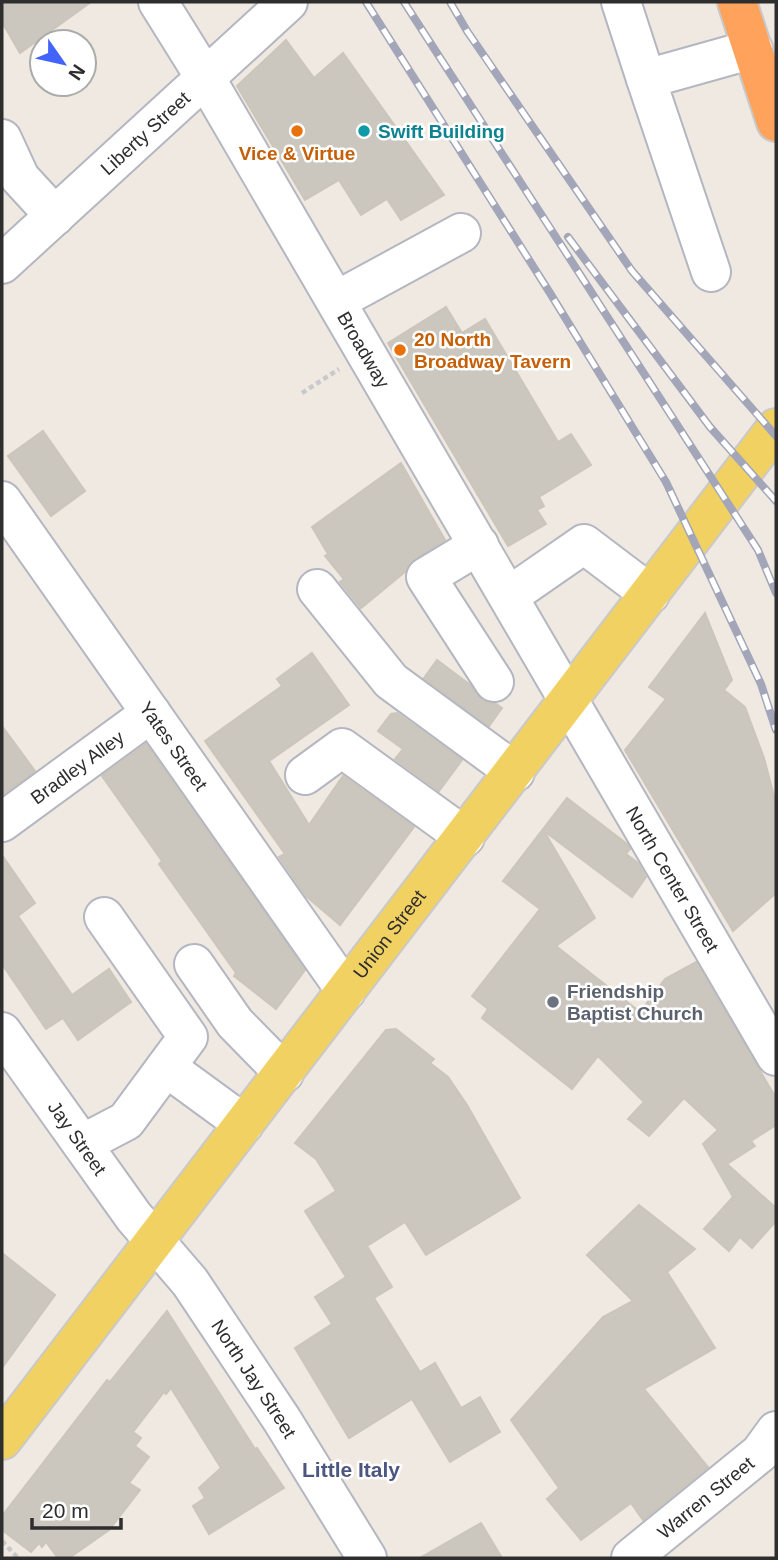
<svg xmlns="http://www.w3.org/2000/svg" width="778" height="1560" viewBox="0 0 778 1560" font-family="Helvetica,sans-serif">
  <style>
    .building { fill: #cbc7bf; stroke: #cbc5ba; stroke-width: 2 }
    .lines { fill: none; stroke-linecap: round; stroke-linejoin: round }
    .minor-casing { stroke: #b4b7c1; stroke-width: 42 }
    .major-casing { stroke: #c9c9c9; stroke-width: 42 }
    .highway-casing { stroke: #c9c9c9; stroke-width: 42 }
    .path { stroke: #c9c9c9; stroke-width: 4.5; stroke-dasharray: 5 3.5; stroke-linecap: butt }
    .minor { stroke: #fff; stroke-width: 38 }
    .major { stroke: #f2d163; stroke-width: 38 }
    .highway { stroke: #ffa35c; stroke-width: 38 }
    .rail-casing { stroke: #a3a6b8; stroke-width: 8 }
    .rail { stroke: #fff; stroke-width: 5; stroke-dasharray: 16; stroke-linecap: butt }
    .food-dot { fill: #e8710a; stroke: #fff; stroke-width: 2.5 }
    .culture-dot { fill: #0f9aa8; stroke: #fff; stroke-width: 2.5 }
    .worship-dot { fill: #6b7280; stroke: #fff; stroke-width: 2.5 }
    .labels { text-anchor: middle; stroke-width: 5; stroke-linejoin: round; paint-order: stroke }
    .culture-label { font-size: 19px; font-weight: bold; fill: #0d838f; stroke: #fff; text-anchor: start }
    .street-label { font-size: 19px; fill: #2e2e2e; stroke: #fff }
    .food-label { font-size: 19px; font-weight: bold; fill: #c56008; stroke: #fff }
    .worship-label { font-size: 19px; font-weight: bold; fill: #5b616d; stroke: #fff; text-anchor: start }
    .neighbourhood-label { font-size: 21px; font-weight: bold; fill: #4d5680; stroke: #fff }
  </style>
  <rect width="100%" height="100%" fill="#efe9e1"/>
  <g class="building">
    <polygon points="2,2 91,2 20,53 2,22"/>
    <polygon points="286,40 314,78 343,53 444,195 401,220 387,199 361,215 339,180 305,200 237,86"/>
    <polygon points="446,307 462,333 485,319 558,442 571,434 591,465 539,497 544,506 537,510 546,524 508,546 388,343"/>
    <polygon points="43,431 85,491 51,516 8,456"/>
    <polygon points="401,463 445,540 414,559 406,571 361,608 340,582 344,579 325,556 328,554 312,527"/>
    <polygon points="705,613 732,680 724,690 745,707 764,758 776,804 776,893 733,931 625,750 666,699 649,687"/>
    <polygon points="312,653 349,705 269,761 309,825 343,776 414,827 340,925 306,896 279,857 285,854 205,741 282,686 277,679"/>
    <polygon points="437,660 469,684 483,701 496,704 502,708 489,726 424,678"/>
    <polygon points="397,713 462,760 439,791 395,759 403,749 378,731 391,714"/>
    <polygon points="2,726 35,771 2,795"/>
    <polygon points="146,744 305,970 276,1009 234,976 236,973 159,864 162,861 102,776"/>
    <polygon points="567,798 627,844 630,849 626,854 638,863 646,877 632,897 544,831 595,918 556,946 640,1012 665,979 696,962 776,1098 776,1125 751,1141 755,1146 727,1164 776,1208 776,1221 752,1248 740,1237 729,1251 704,1229 733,1197 703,1144 718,1130 684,1098 649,1136 628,1119 644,1102 598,1056 572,1089 482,1018 488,1009 472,996 540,909 503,881"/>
    <polygon points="2,855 35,903 18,916 72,995 109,969 131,1002 78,1040 63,1018 46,1029 2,964"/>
    <polygon points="396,1029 434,1059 430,1063 448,1077 467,1105 520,1198 426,1255 405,1222 367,1246 392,1287 374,1298 420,1372 435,1363 461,1408 480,1397 500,1432 450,1462 412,1399 349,1438 295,1348 332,1324 315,1297 346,1277 305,1211 336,1191 316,1159 295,1143 386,1030"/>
    <polygon points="639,1205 695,1249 667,1272 715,1348 644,1389 708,1467 643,1520 631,1503 581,1540 547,1499 559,1488 511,1420 603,1317 633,1301 587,1255"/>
    <polygon points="2,1253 55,1295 2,1368"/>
    <polygon points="167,1311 255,1449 257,1448 284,1488 209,1534 193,1506 205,1498 199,1488 221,1468 171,1388 166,1394 164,1392 133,1432 141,1438 135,1446 149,1457 129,1483 140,1490 109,1530 69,1558 58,1558 46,1542 42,1547 39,1543 31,1552 2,1530 2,1516 107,1380 110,1382"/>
    <polygon points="481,1523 502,1558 420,1558"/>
  </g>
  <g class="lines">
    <g class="minor-casing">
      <g id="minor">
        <path id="s1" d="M158 2 206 79 776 1056"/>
        <polyline points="621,2 646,79"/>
        <polyline points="2,139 20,178 55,216"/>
        <path id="s2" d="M2 264 288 2"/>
        <polyline points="711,272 646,79 753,49"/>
        <polyline points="336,301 461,233"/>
        <path id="s3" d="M2 501 346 991"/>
        <polyline points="479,545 426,577 494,682"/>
        <polyline points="317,589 391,681 515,772"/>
        <polyline points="509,596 584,544 650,594"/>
        <polyline points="305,775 342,748 465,837"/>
        <path id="s4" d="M2 822 151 713"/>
        <polyline points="194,964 235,1023 284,1073"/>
        <path id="s5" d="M2 1032 134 1217 190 1282 282 1420 367 1558"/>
        <polyline points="166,1067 244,1124"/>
        <polyline points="82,1144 126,1121 188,1037 104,917"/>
        <path id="s6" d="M631 1558 760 1453 776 1431"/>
      </g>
    </g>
    <g class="major-casing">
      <g id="major">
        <path id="s7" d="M2 1440 776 428"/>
      </g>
    </g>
    <g class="highway-casing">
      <polyline id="highway" points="737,2 776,122"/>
    </g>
    <g class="path">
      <polyline points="302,393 339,369"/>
      <polyline points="2,1541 18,1558"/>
    </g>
    <use href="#minor" class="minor"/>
    <use href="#major" class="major"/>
    <use href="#highway" class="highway"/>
    <g class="rail-casing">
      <g id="rail">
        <polyline points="366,2 550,293 666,482 761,684 776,730"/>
        <polyline points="404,2 758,550 776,593"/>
        <polyline points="450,2 467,31 632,271 776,436"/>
        <polyline points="568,237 710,427 776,501"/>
      </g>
    </g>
    <use href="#rail" class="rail"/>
  </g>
  <g class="food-dot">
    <circle cx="297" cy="131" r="7"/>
    <circle cx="400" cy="350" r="7"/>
  </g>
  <circle class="culture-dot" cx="364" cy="131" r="7"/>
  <circle class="worship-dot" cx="553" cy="1002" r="7"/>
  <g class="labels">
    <g class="culture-label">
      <text x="378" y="138">Swift Building</text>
    </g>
    <g class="street-label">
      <text dy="7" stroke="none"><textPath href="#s2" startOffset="194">Liberty Street</textPath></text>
      <text dy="7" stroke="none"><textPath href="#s1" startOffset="404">Broadway</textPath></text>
      <text dy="7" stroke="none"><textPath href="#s3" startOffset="299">Yates Street</textPath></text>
      <text dy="7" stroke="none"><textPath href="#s4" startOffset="93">Bradley Alley</textPath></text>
      <text dy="7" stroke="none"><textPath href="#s1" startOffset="1017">North Center Street</textPath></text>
      <text dy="7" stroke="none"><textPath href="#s7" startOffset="637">Union Street</textPath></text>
      <text dy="7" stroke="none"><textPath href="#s5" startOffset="130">Jay Street</textPath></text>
      <text dy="7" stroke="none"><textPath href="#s5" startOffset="429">North Jay Street</textPath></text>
      <text dy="7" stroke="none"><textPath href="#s6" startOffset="96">Warren Street</textPath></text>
    </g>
    <g class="food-label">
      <text x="297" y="160">Vice &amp; Virtue</text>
      <text x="414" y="346" text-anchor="start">20 North<tspan x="414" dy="22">Broadway Tavern</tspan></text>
    </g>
    <g class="worship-label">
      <text x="567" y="998">Friendship<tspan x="567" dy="22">Baptist Church</tspan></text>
    </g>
    <g class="neighbourhood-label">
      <text x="351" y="1477">Little Italy</text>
    </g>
  </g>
  <rect width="778" height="1560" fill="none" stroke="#2e2e2e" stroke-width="7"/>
  <g transform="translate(63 63) rotate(124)"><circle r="33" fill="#ffffff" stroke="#ababab" stroke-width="2"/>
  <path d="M0-5L12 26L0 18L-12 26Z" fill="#4264fb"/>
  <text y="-10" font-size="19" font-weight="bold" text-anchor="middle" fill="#2e2e2e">N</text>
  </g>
  <path d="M32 1518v10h89v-10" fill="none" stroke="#2e2e2e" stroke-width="3.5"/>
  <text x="42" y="1518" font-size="21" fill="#2e2e2e" stroke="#ffffff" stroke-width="5" paint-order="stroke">20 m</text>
</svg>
